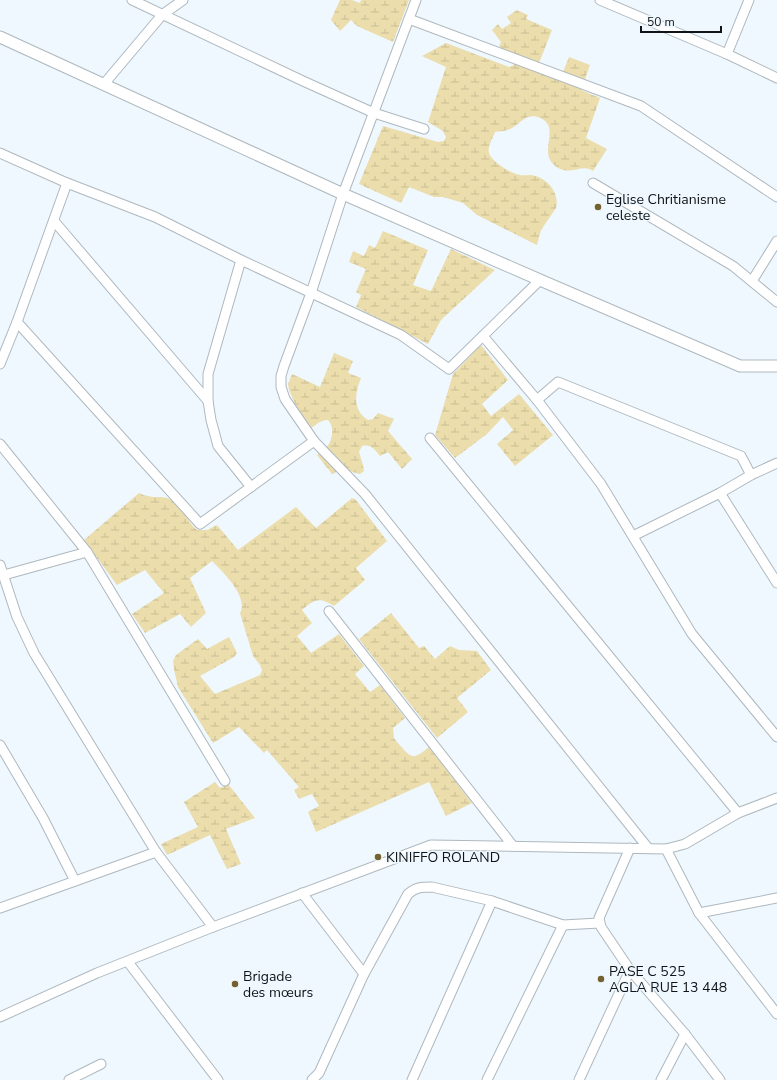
<svg xmlns="http://www.w3.org/2000/svg" width="777" height="1080" viewBox="0 0 777 1080" font-family="'Nunito Sans',sans-serif">
  <style>
    .wetland { fill: url(#wetland-marsh) }
    .lines { fill: none; stroke-linecap: round; stroke-linejoin: round }
    .minor-casing { stroke: #aeb8be; stroke-width: 11 }
    .tertiary-casing { stroke: #aeb8be; stroke-width: 13 }
    .minor { stroke: #fff; stroke-width: 9 }
    .tertiary { stroke: #fff; stroke-width: 11 }
    .poi-dot { fill: #736230; stroke: #eef8fe; stroke-width: 1.5 }
    .labels { text-anchor: middle; stroke-width: 3; stroke-linejoin: round; paint-order: stroke }
    .poi-label { font-size: 14px; fill: #101416; stroke: #eef8fe; text-anchor: start }
  </style>
  <defs>
    <pattern id="wetland-marsh" width="20" height="14" patternUnits="userSpaceOnUse"><rect width="20" height="14" fill="#ecddad"/><path d="M1 5h8M5 5V1M11 12h8M15 12V8" fill="none" stroke="#c9bd94"/></pattern>
  </defs>
  <rect width="100%" height="100%" fill="#eef8fe"/>
  <g class="wetland">
    <polygon points="340,0 352,0 360,3 361,0 409,0 393,42 357,26 351,20 340,31 331,20"/>
    <path d="M517 10 528 15 526 19 552 30 539 63 563 72 569 57 590 65 581 90 600 98 586 138 607 149 593 171C581 162 569 179 553 164 539 150 561 127 540 118 536 116 532 116 528 117 521 120 517 126 510 129 506 131 500 131 495 132 493 138 487 147 489 153 492 162 508 171 516 174 521 176 526 175 531 175 547 177 560 193 556 208L541 230 537 245 477 215 463 203 443 197H434L409 187 401 203 359 184 383 126 438 142 444 141 446 137 443 131 428 122 446 67 422 56 446 43 509 67 514 65V59L499 46 501 42 492 30 498 24 502 29 511 23 507 17Z"/>
    <polygon points="383,231 428,250 413,285 431,291 451,249 495,270 441,320 428,344 356,307 361,295 356,292 366,269 349,262 353,251 364,256 369,245 375,248"/>
    <polygon points="481,345 508,380 482,404 491,416 519,394 553,435 515,466 497,444 513,430 503,417 487,434 455,458 435,435 453,374"/>
    <path d="M334 353 353 361 348 373 361 378C355 393 352 410 368 420L373 419 378 413 394 419 388 431 412 459 402 469 388 452 380 456C374 449 371 444 362 446L359 452 363 465 364 471 360 474C346 471 347 466 332 474L317 455C320 452 326 448 329 444 333 436 334 426 328 420 319 419 314 429 306 429L289 390 288 384 292 374 320 387Z"/>
    <path d="M139 493C142 494 145 496 148 496 154 498 161 496 167 498 182 503 186 521 197 530H207L217 525 238 550 296 507 316 528 352 498 356 500 387 541 356 568 365 580 334 606C319 597 315 599 302 610L312 623 297 636 311 653 339 634 364 666 355 674 370 692 380 685 405 718 393 728 394 738C398 743 409 758 415 756 420 755 425 750 429 747L472 803 446 816 429 782 316 832 308 812 319 806 312 794 299 799 294 790 299 787 267 750 264 753 239 727 213 743 178 687 174 669 173 661 176 655 198 639 207 649 229 637 237 653 234 657 200 676 215 694 260 675 262 670 260 665 253 656 240 613C249 597 223 572 212 561L190 578 206 613 191 627 180 614 145 633 132 614 164 593 145 570 117 585 84 540Z"/>
    <polygon points="391,613 419,648 424,646 435,659 450,646 459,650 477,651 491,670 457,698 468,712 437,738 359,639"/>
    <polygon points="215,782 220,788 228,784 255,818 226,829 241,864 227,869 210,835 167,855 161,844 198,827 184,802"/>
  </g>
  <g class="lines">
    <g class="minor-casing">
      <g id="minor">
        <polyline points="132,0 303,81 374,113 424,129"/>
        <polyline points="416,0 343,194 311,293 284,366 281,376 281,387 285,399 314,441 365,494 648,848"/>
        <polyline points="600,0 727,54 777,78"/>
        <polyline points="409,19 641,106 777,197"/>
        <polyline points="727,54 749,0"/>
        <polyline points="104,84 162,15 183,0"/>
        <polyline points="0,153 67,183 155,217 241,260 401,335 449,369 540,280"/>
        <polyline points="593,183 733,266 777,302"/>
        <polyline points="54,221 208,401"/>
        <polyline points="241,260 208,374 208,401 211,420 218,446 251,487"/>
        <polyline points="752,281 777,241"/>
        <polyline points="17,322 200,524 314,441"/>
        <polyline points="483,336 537,400 601,484 692,634 777,737"/>
        <polyline points="0,364 17,322 67,183"/>
        <polyline points="537,400 558,382 741,456 751,475"/>
        <polyline points="430,438 738,813"/>
        <polyline points="0,444 87,552 225,781"/>
        <polyline points="720,493 777,583"/>
        <polyline points="633,536 720,493 751,475 777,463"/>
        <polyline points="0,565 17,617 34,653 156,852 213,927"/>
        <polyline points="4,575 87,552"/>
        <polyline points="329,611 513,846"/>
        <polyline points="0,745 43,818 75,881"/>
        <polyline points="630,848 599,918 601,927 630,970 685,1034 720,1080"/>
        <polyline points="666,849 699,913 777,1014"/>
        <polyline points="302,893 364,974"/>
        <polyline points="0,908 156,852"/>
        <polyline points="699,913 777,898"/>
        <polyline points="128,962 218,1080"/>
        <polyline points="0,1017 97,973 213,927 431,845 666,849 685,844 738,813 777,798"/>
        <polyline points="69,1080 101,1064"/>
        <path d="M312 1080 319 1073 364 974 408 894C416 887 422 887 432 887L492 901 563 925 599 923"/>
        <polyline points="412,1080 492,901"/>
        <polyline points="487,1080 563,925"/>
        <polyline points="579,1080 630,970"/>
        <polyline points="661,1080 685,1034"/>
      </g>
    </g>
    <g class="tertiary-casing">
      <polyline id="tertiary" points="0,37 343,194 540,280 740,366 777,366"/>
    </g>
    <use href="#minor" class="minor"/>
    <use href="#tertiary" class="tertiary"/>
  </g>
  <g class="poi-dot">
    <circle cx="598" cy="207" r="4"/>
    <circle cx="378" cy="857" r="4"/>
    <circle cx="601" cy="979" r="4"/>
    <circle cx="235" cy="984" r="4"/>
  </g>
  <g class="labels">
    <g class="poi-label">
      <text x="606" y="204">Eglise Chritianisme<tspan x="606" dy="16">celeste</tspan></text>
      <text x="386" y="862">KINIFFO ROLAND</text>
      <text x="609" y="976">PASE C 525<tspan x="609" dy="16">AGLA RUE 13 448</tspan></text>
      <text x="243" y="981">Brigade<tspan x="243" dy="16">des mœurs</tspan></text>
    </g>
  </g>
  <path d="M641 26v6h80v-6" fill="none" stroke="#101416" stroke-width="2"/>
  <text x="647" y="26" font-size="12" fill="#101416" stroke="#eef8fe" stroke-width="3" paint-order="stroke">50 m</text>
</svg>
